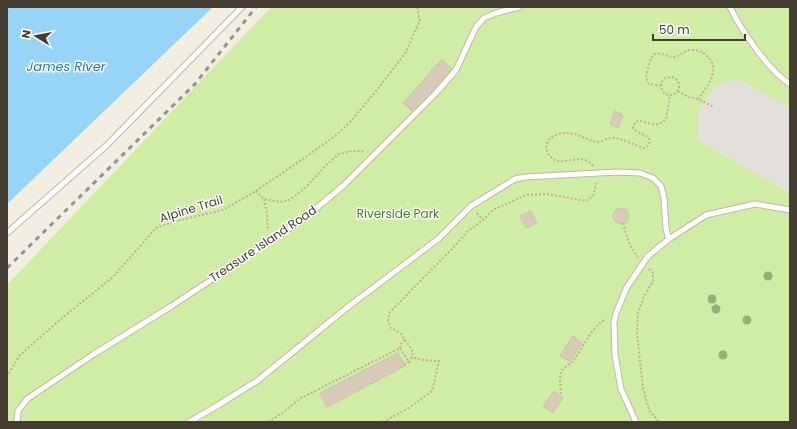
<svg xmlns="http://www.w3.org/2000/svg" width="797" height="429" viewBox="0 0 797 429" font-family="Poppins,sans-serif">
  <style>
    .green { fill: #d0eda6 }
    .parking { fill: #e3e0dc }
    .water { fill: #96d5f8 }
    .building { fill: #d9cbb9; stroke: #d2c0a9 }
    .lines { fill: none; stroke-linecap: round; stroke-linejoin: round }
    .lane-casing { stroke: #c3b8a7; stroke-width: 7 }
    .path { stroke: #c3b094; stroke-width: 2; stroke-dasharray: 2 2; stroke-linecap: butt }
    .lane { stroke: #fff; stroke-width: 5 }
    .rail { stroke: #949494; stroke-width: 3; stroke-dasharray: 5 5; stroke-linecap: butt }
    .tree { fill: #94b077 }
    .labels { text-anchor: middle; stroke-width: 3; stroke-linejoin: round; paint-order: stroke }
    .street-label { font-size: 12px; fill: #463d32; stroke: #fff }
    .park-label { font-size: 12px; fill: #477e1f; stroke: #fff }
    .water-label { font-size: 13px; font-style: italic; fill: #1f7cb4; stroke: #fff }
  </style>
  <rect width="100%" height="100%" fill="#f3eee2"/>
  <polygon class="green" points="271,7 790,7 790,422 7,422 7,285"/>
  <polygon class="parking" points="737,79 790,108 790,193 698,140 698,113 714,86"/>
  <polygon class="water" points="10,7 213,7 7,204 7,10"/>
  <g class="building">
    <polygon points="442,59 452,69 413,112 403,103"/>
    <polygon points="615,111 623,115 618,128 610,124"/>
    <circle cx="621" cy="216" r="8"/>
    <polygon points="531,211 537,223 526,228 520,216"/>
    <polygon points="573,336 582,343 570,361 560,356"/>
    <polygon points="398,353 405,366 327,407 320,393"/>
    <polygon points="554,391 563,398 553,413 543,406"/>
  </g>
  <g class="lines">
    <g class="lane-casing">
      <g id="lane">
        <path d="M730 7C741 30 769 71 790 84"/>
        <polyline points="7,233 107,145 242,7"/>
        <polyline points="17,422 18,411 27,399 94,354 170,307 302,220 343,186 436,93 456,70 476,27 484,18 496,13 519,7"/>
        <polyline points="189,422 215,407 257,381 349,306 438,239 471,206 515,179 525,177 618,172 640,173 653,178 661,186 664,198 666,229 669,239"/>
        <polyline points="636,422 621,389 615,355 614,322 616,313 627,287 648,256 669,239 706,215 755,204 790,210"/>
      </g>
    </g>
    <g class="path">
      <circle cx="670" cy="86" r="9"/>
      <path d="M661 86C658 85 652 85 649 84 647 82 646 77 646 75 647 72 651 57 653 55 660 51 667 57 674 57 681 56 685 49 693 50 699 50 703 52 707 56 722 69 707 87 698 99"/>
      <polyline points="678,91 688,97 698,99 714,107"/>
      <path d="M593 166C581 150 562 169 551 157 539 145 552 133 565 133 576 132 586 140 597 142 603 142 608 137 615 138 620 138 637 146 644 148 648 147 649 145 650 140 646 134 638 134 633 128 635 114 650 126 658 124 661 123 664 121 666 119L670 95"/>
      <polyline points="256,191 264,199 280,202 290,200 306,187 327,164 339,154 352,151 362,151 364,153"/>
      <polyline points="264,199 267,214 268,231"/>
      <polyline points="477,213 483,220"/>
      <path d="M623 223C627 237 629 246 638 257"/>
      <polyline points="649,269 653,273 653,281 644,297 638,312 637,334 643,388 649,410 659,422"/>
      <polyline points="400,348 401,344 405,340"/>
      <polyline points="404,365 409,362"/>
      <polyline points="7,377 19,356 62,318 113,277 156,228 176,221 223,210 256,191 300,161 335,136 350,122 377,90 406,52 420,20 417,7"/>
      <path d="M561 394C561 388 559 379 561 372 563 368 569 365 573 361 584 347 590 328 606 319"/>
      <polyline points="268,422 281,414 301,398 400,348 409,362 412,357 413,352 410,347 401,334 391,328 388,320 390,312 451,250 468,231 483,220 493,210 526,195 548,194 586,201 593,196 597,181"/>
      <polyline points="383,422 409,408 432,391 439,361 422,360 412,357"/>
    </g>
    <use href="#lane" class="lane"/>
    <polyline class="rail" points="7,268 195,84 256,7"/>
  </g>
  <g class="tree">
    <circle cx="768" cy="276" r="4.5"/>
    <circle cx="712" cy="299" r="4.5"/>
    <circle cx="716" cy="309" r="4.5"/>
    <circle cx="747" cy="320" r="4.5"/>
    <circle cx="723" cy="355" r="4.5"/>
  </g>
  <g class="labels">
    <g class="street-label">
      <text transform="translate(191 209) rotate(-17)" y="4">Alpine Trail</text>
      <text transform="translate(263 244) rotate(-34)" y="4">Treasure Island Road</text>
    </g>
    <g class="park-label">
      <text x="398" y="218">Riverside Park</text>
    </g>
    <g class="water-label">
      <text x="66" y="71">James River</text>
    </g>
  </g>
  <rect width="797" height="429" fill="none" stroke="#463d32" stroke-width="16"/>
  <g transform="translate(36 36) rotate(281)" stroke="#ffffff" stroke-width="3" paint-order="stroke">
  <path d="M0-3L7 15L0 10L-7 15Z" fill="#463d32"/>
  <text y="-6" font-size="11" font-weight="bold" text-anchor="middle" fill="#463d32">N</text>
  </g>
  <path d="M653 34v6h92v-6" fill="none" stroke="#463d32" stroke-width="2"/>
  <text x="659" y="34" font-size="12" fill="#463d32" stroke="#ffffff" stroke-width="3" paint-order="stroke">50 m</text>
</svg>
